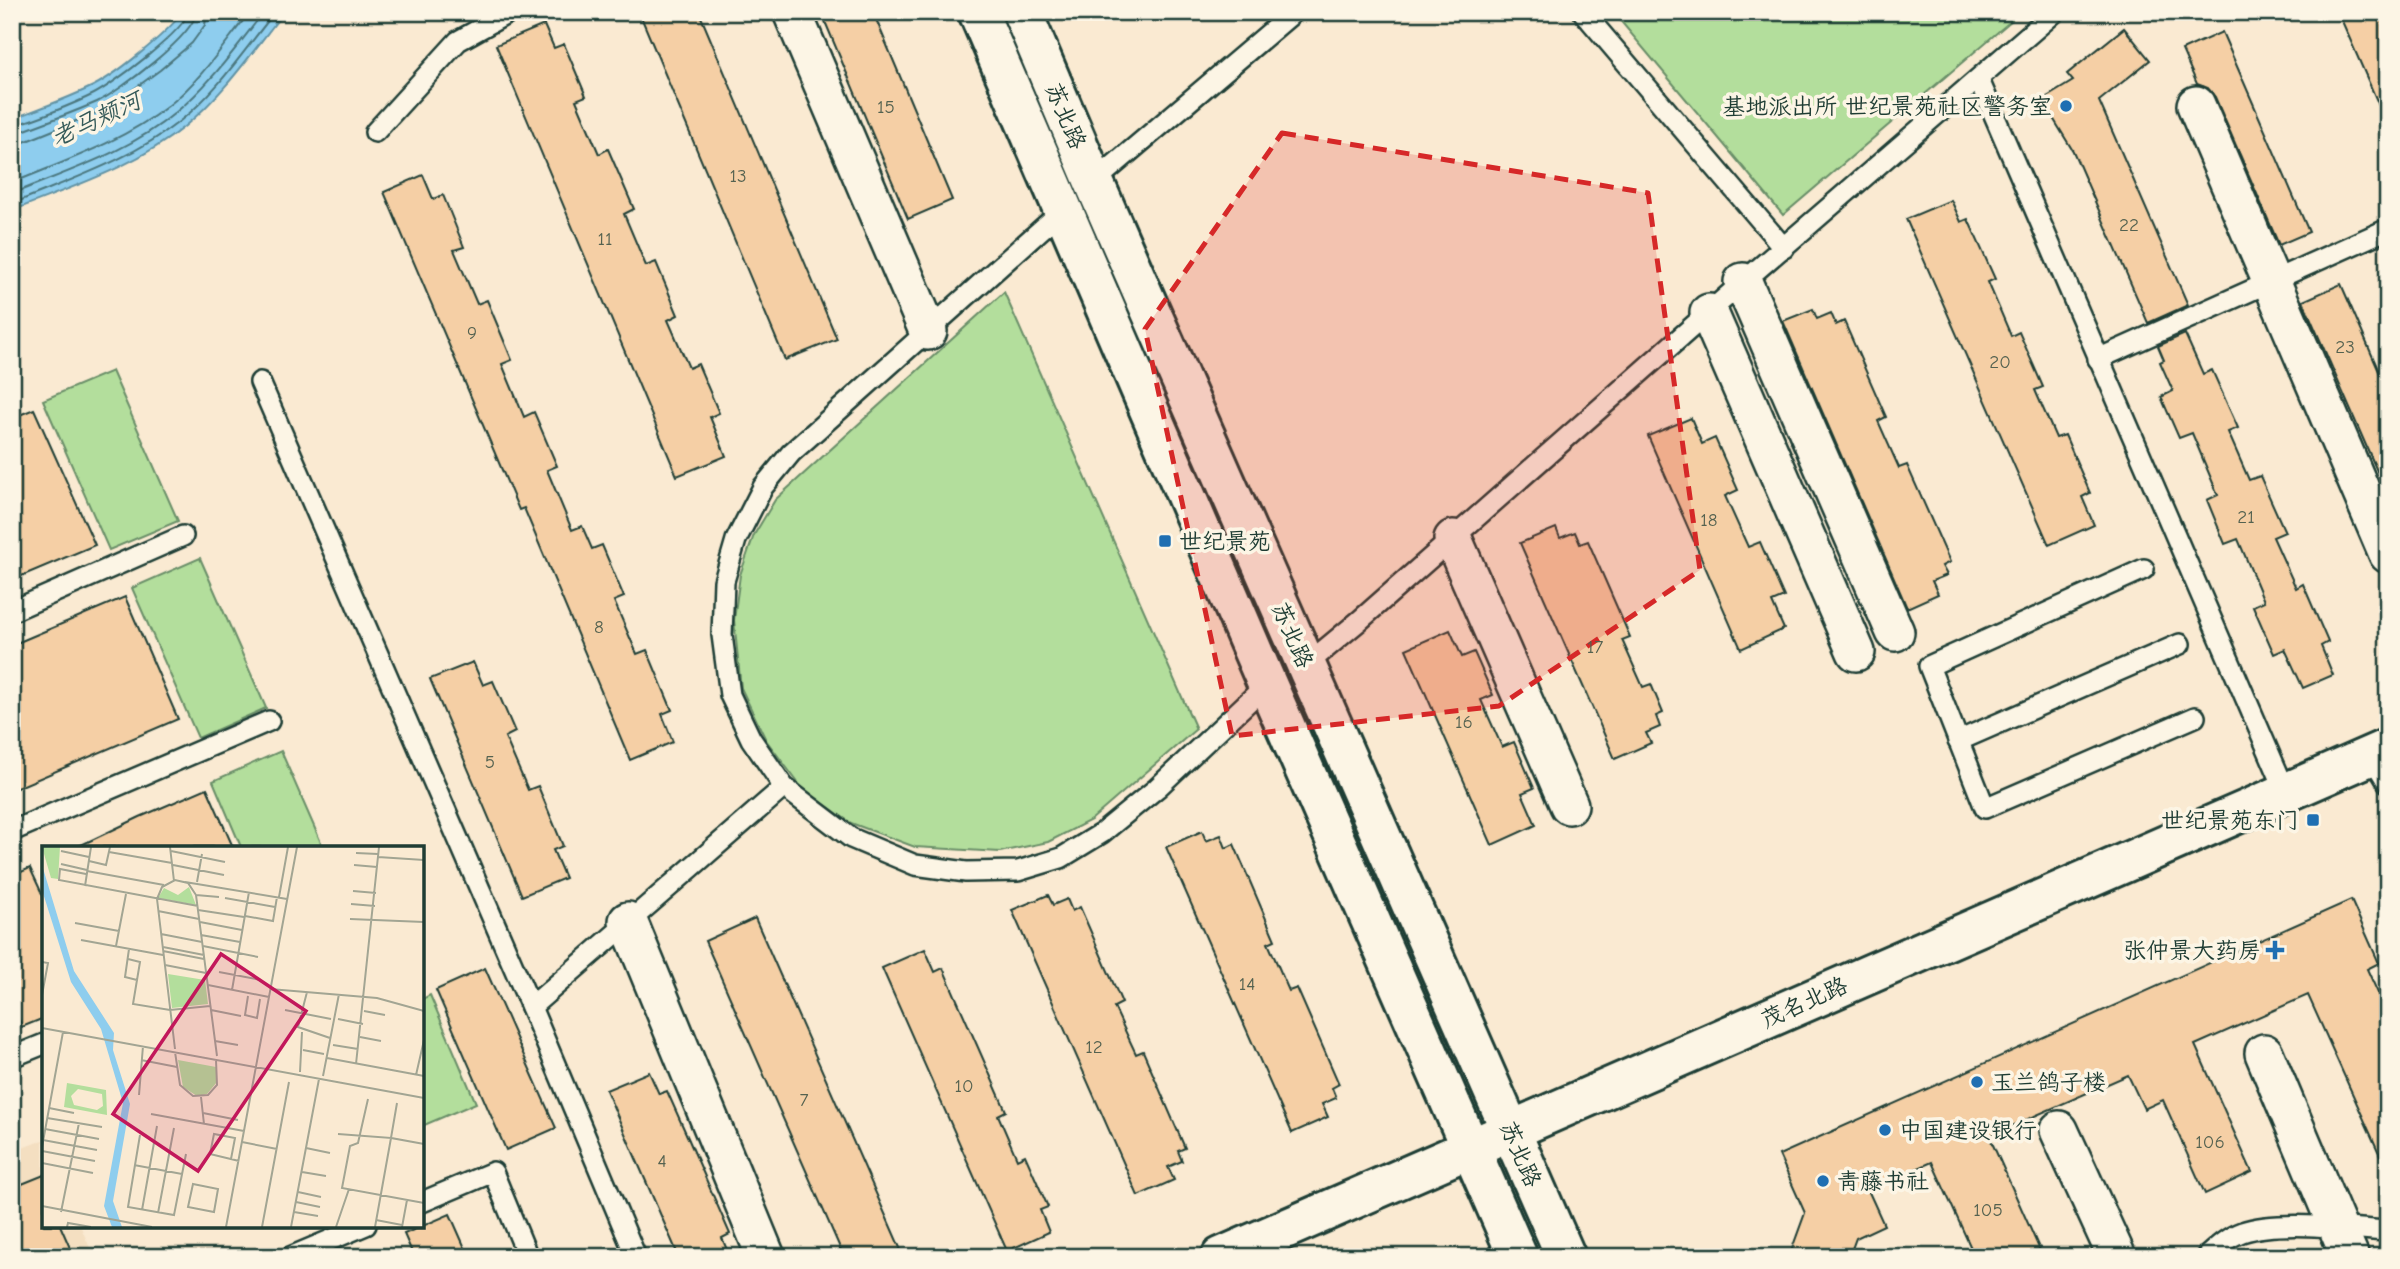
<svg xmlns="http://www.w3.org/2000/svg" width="2400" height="1269" viewBox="0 0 2400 1269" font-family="'Comic Neue','LXGW WenKai TC',sans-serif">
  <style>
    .built { fill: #f4dfc1 }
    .green { fill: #b3de9c; stroke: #698e68; stroke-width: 2 }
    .water { fill: #8ecdee; stroke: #6293a4; stroke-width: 2 }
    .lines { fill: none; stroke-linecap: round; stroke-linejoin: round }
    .shore { stroke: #4b777e; stroke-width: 2 }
    .building { fill: #f5cfa5; stroke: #1f3d34; stroke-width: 2 }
    .service-casing { stroke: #1f3d34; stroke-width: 24 }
    .minor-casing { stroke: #1f3d34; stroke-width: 42 }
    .tertiary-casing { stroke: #1f3d34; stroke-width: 44 }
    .secondary-casing { stroke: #1f3d34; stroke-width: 44 }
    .service { stroke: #fcf5e5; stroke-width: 19 }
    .minor { stroke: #fcf5e5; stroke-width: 37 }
    .tertiary { stroke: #fcf5e5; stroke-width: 38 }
    .secondary { stroke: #fcf5e5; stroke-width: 38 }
    .marked { fill: #d62828; fill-opacity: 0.2; stroke: #d62828; stroke-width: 5; stroke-dasharray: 14 9; stroke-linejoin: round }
    .poi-dot { fill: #1f6fb2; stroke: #fcf5e5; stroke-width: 2.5 }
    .labels { text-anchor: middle; stroke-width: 7; stroke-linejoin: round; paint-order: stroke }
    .number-label { font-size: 19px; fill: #546250 }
    .poi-label { font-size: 23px; fill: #1f3d34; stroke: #fcf5e5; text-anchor: start }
    .street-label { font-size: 23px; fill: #1f3d34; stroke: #fcf5e5 }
    .water-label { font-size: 24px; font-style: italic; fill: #355a59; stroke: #fcf5e5 }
    .inset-road { fill: none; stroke: #a2a593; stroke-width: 2 }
    .view { fill: #c2185b; fill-opacity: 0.15; stroke: #c2185b; stroke-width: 3.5 }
    .inset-edge { fill: none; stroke: #1f3d34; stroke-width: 3.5 }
  </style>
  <rect width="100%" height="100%" fill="#faead2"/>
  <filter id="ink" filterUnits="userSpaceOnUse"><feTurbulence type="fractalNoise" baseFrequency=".0143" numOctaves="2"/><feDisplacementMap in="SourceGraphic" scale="14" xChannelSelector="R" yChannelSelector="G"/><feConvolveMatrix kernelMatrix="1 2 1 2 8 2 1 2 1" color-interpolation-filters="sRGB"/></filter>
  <g filter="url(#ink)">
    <polygon class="built" points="43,1140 44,1225 80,1225 94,1257 12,1257 12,1152"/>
    <g class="green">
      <polygon points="1613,12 2009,12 2012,20 1783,215"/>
      <polygon points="1004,292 1196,729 1091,820 1048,842 1000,852 915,847 851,823 802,788 766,740 741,688 734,620 740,575 754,535 775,500"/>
      <polygon points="112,371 178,521 109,550 43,400"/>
      <polygon points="200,558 266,708 198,738 132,588"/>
      <polygon points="281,751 323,847 241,847 213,781"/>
      <polygon points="430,995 476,1103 422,1126 422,999"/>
    </g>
    <path class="water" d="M183 12H284C253 51 224 94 185 126 136 167 71 187 12 211V119C38 109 64 100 89 88 114 77 166 34 183 12Z"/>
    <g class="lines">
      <g class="shore">
        <path d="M12 125C28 123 78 102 94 94 112 85 186 30 188 12"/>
        <path d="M12 133 20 132C46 122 72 113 97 102 118 92 195 35 196 12"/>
        <polyline points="12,144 24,142 108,108 160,70 192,43 205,25 207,12"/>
        <path d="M12 183C65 161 122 142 168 106 200 81 224 44 250 12"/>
        <path d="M12 194C67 171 129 152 175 113 210 85 236 47 264 12"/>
        <path d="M12 204C69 180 131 160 180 121 217 92 245 49 275 12"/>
      </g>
    </g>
    <g class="building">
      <polygon points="639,12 699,12 837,339 785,360"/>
      <polygon points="821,12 873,12 952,200 908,219"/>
      <polygon points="2338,12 2388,12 2388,126"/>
      <polygon points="544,25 554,48 564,44 586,96 576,100 599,154 608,149 634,209 624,214 646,266 656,262 678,315 668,320 689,368 698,364 719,413 710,417 726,456 677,476 496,45"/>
      <polygon points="2124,28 2150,60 2099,101 2188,305 2148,323 2073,151 2042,100 2073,81 2067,74"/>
      <polygon points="2222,32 2309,232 2279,245 2215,97 2208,88 2197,84 2182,50"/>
      <polygon points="423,175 433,199 443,195 464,247 454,250 477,304 487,300 512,360 502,364 524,417 534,412 557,466 547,470 572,530 582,526 592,549 602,545 624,597 614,601 637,654 647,650 672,710 662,714 673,742 630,760 524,508 519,510 384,192"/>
      <polygon points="1951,200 1961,222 1968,219 1995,279 1988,282 2011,336 2019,332 2043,387 2035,390 2056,438 2065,435 2090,493 2082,497 2094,525 2049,545 1906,219"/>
      <polygon points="2341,284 2388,392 2388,496 2303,301"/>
      <polygon points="1813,309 1817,319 1831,313 1836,325 1844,321 1886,417 1878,421 1899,468 1907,465 1950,562 1942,566 1947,575 1932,581 1938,594 1907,608 1783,321"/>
      <polygon points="2185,334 2203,374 2212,370 2238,428 2228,432 2249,480 2260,476 2285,532 2273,537 2296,588 2303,584 2328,642 2321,646 2333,675 2303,688 2285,649 2274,654 2253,606 2264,601 2238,539 2225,544 2207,500 2218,495 2192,433 2179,438 2161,397 2173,391 2160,362 2164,360 2158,346"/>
      <polygon points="34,409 95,545 12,580 12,418"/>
      <polygon points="1691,418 1702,444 1715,438 1738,490 1725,496 1748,547 1760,542 1784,597 1772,602 1784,629 1741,649 1648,436"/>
      <polygon points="1556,528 1560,538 1575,532 1580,544 1588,541 1630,637 1622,640 1643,687 1651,684 1663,713 1656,716 1660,727 1646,733 1651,743 1615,759 1520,543"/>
      <polygon points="125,597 178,719 12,790 12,645"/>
      <polygon points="1450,630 1462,657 1474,652 1493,695 1481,700 1502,747 1514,742 1534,788 1522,793 1536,825 1492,845 1406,649"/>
      <polygon points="473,662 483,685 493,681 515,732 505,737 528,790 538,786 563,846 553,850 565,878 522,896 430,679"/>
      <polygon points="207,788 233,847 77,847 140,817"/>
      <polygon points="1202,831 1206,841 1221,835 1226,848 1234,844 1275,940 1268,943 1289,991 1297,988 1339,1084 1332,1088 1336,1098 1322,1104 1328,1117 1292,1133 1166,847"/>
      <polygon points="30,868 44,898 44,1018 22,1027 12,1004 12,876"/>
      <polygon points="1048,895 1053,905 1067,899 1072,911 1080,907 1122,1003 1114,1007 1136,1054 1143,1051 1185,1148 1178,1151 1182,1161 1168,1167 1174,1180 1138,1196 1012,910"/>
      <polygon points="2351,900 2379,963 2367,969 2388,1015 2388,1173 2308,995 2195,1045 2252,1172 2205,1194 2163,1100 2144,1109 2128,1075 1989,1136 2043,1257 1975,1257 1932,1162 1868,1190 1884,1225 1856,1238 1849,1257 1789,1257 1805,1213 1779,1155"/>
      <polygon points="755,918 904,1257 844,1257 705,941"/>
      <polygon points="925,949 935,972 943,968 1006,1111 998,1115 1017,1159 1025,1155 1048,1207 1040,1210 1049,1232 1007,1251 882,968"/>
      <polygon points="485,968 556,1128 506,1150 436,990"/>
      <polygon points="649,1072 659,1094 667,1091 688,1138 730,1234 722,1238 730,1257 679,1257 606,1090"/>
      <polygon points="44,1175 44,1225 60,1225 74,1257 12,1257 12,1188"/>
      <polygon points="450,1214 469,1257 414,1257 404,1234"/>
    </g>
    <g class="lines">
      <g class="service-casing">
        <g id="service">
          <polyline points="1583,12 1784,248"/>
          <polyline points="1979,80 2286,792"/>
          <polyline points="375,132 458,41 510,12"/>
          <polyline points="1094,182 1294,12"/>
          <polyline points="1063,210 791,453 763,487 736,540 724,581 722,635 730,695 751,739 784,787 851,838 915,865 966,872 1018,871 1061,858 1102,833 1157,788 1267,684"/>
          <polyline points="2098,359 2388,229"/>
          <polyline points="260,382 531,1007 636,1257"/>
          <polyline points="2144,569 1929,666 1985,808 2195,717"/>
          <polyline points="12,611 183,536"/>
          <polyline points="1306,665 1359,621 1743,282 2055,12"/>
          <polyline points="1958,741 2180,644"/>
          <polyline points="2371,755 2388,783"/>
          <polyline points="12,831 269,721"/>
          <polyline points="531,1007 784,787"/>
          <polyline points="12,1057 44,1044"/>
          <polyline points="422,1202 493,1172 528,1257"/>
          <polyline points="290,1257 366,1225"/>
          <path d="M2206 1257C2217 1247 2228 1237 2242 1232 2280 1219 2347 1229 2388 1231"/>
        </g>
      </g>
      <g class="minor-casing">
        <g id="minor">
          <polyline points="792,12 928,331"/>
          <polyline points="2196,105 2388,554"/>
          <polyline points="1743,282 1895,632"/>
          <polyline points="1709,313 1856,652"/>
          <polyline points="1453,539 1569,805"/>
          <polyline points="628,921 766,1257"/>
          <polyline points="2264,1053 2350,1257"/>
          <polyline points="2059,1130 2117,1257"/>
        </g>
      </g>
      <g class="tertiary-casing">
        <polyline id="tertiary" points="1221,1257 2388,748"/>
      </g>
      <g class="secondary-casing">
        <g id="secondary">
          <polyline points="978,12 1267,684 1518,1257"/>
          <polyline points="1022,12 1094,182 1566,1257"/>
        </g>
      </g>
      <use href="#service" class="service"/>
      <use href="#minor" class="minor"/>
      <use href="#tertiary" class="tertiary"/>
      <use href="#secondary" class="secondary"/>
    </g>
  </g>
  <path class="marked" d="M1282 133 1648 193 1700 570 1499 706 1232 736 1145 329Z"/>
  <g class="poi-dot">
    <circle cx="2066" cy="106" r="7"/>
    <rect x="1158" y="534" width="14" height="14" rx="3.5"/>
    <rect x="2306" y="813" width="14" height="14" rx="3.5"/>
    <path d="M2271.5 939.5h7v7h7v7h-7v7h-7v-7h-7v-7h7z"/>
    <circle cx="1977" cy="1082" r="7"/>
    <circle cx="1885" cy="1130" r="7"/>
    <circle cx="1823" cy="1181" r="7"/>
  </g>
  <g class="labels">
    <g class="number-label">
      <text x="886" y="113">15</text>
      <text x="738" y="182">13</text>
      <text x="2129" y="231">22</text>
      <text x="605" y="245">11</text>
      <text x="472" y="339">9</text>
      <text x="2345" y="353">23</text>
      <text x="2000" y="368">20</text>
      <text x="2246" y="523">21</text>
      <text x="1709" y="526">18</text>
      <text x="599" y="633">8</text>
      <text x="1595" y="653">17</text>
      <text x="1464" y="728">16</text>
      <text x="490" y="768">5</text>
      <text x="1247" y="990">14</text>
      <text x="1094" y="1053">12</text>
      <text x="964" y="1092">10</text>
      <text x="804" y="1106">7</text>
      <text x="2210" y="1148">106</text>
      <text x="662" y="1167">4</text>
      <text x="1988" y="1216">105</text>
    </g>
    <g class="poi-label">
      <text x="2052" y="114" text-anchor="end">基地派出所 世纪景苑社区警务室</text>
      <text x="1179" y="549">世纪景苑</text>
      <text x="2299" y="828" text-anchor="end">世纪景苑东门</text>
      <text x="2261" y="958" text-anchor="end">张仲景大药房</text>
      <text x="1991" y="1090">玉兰鸽子楼</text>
      <text x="1899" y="1138">中国建设银行</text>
      <text x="1837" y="1189">青藤书社</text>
    </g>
    <g class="street-label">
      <text transform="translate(1066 116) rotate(67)" y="8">苏北路</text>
      <text transform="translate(1293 635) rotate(66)" y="8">苏北路</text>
      <text transform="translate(1804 1002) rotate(-24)" y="8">茂名北路</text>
      <text transform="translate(1521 1154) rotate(66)" y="8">苏北路</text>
    </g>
    <g class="water-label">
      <text transform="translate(96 119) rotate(-25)" y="8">老马颊河</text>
    </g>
  </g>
  <g transform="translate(42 846)">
    <rect width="382" height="382" fill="#faead2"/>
    <path d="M0 1H18L16 33 9 32ZM147 41 154 59 116 52 122 42 136 49ZM126 128 163 134 166 158 130 162ZM136 214 174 221 175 236 165 248 155 250 141 241ZM25 237 64 244 65 269 22 261ZM36 243 60 248 61 260 55 264 32 259 29 250Z" fill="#b3de9c" fill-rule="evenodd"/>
    <path d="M0 19 32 125 72 187 71 204 88 258 71 355 80 381H70L62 360 81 257 59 183 29 136 0 44Z" fill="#8ecdee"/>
    <path class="inset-road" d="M128 1 132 35M19 5 47 11M129 5 183 16M67 6 130 17M314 7 336 8M336 11 382 14M47 15 64 19 68 1M19 18 45 24M131 19 182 29M312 19 335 21M45 25 122 39M44 28 18 23 17 34 156 60M143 36 245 53M155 36 160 8M43 40 49 1M311 45 334 47M154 49 177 51M237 51 246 1M183 52 233 61M309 58 333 60M156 64 202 71M116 65 157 73M203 70 231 75 235 51M308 73 382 76M158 76 200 84M33 77 77 85M119 88 160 96M159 89 198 96M39 94 121 109M74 100 84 48M161 100 216 111M121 101 162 109M87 103 83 131 95 134M121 105 162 113M86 113 98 116 91 158 128 164 168 160M0 116 6 117 0 149M123 119 164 127M177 126 219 134M166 139 227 151M228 143 335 152 382 165M190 144 207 46M265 146 256 181 288 192M206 150 203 169 215 172 218 153M169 164 199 170M243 164 289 173M322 165 343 169M296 173 321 178M0 182 382 252M318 191 339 195M173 195 196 199M291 199 316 203M133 203 115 53 120 41 133 34 146 37 154 49 175 210M261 204 282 208M133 206 138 239 151 250 166 249 175 239 174 214M285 212 382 230M99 214 135 221M314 218 337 1M258 226 260 186M374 229 382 194M281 230 297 148M97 249 101 200M159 251 162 278M326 253 316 297 308 300 300 342 382 357M7 262 32 267M161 267 196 274M109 268 202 285M5 272 60 281M3 283 57 293M296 288 349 292 355 257M98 289 86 361 132 369 144 308M1 294 55 304M200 296 235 303M0 301 21 186M264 302 288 307M0 305 53 315M189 313 193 292 172 288 168 308 197 315M0 317 51 327M92 319 140 328M260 326 284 330M151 338 176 343 172 366 146 361ZM256 346 279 351M254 356 278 361M0 360 110 381M100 364 115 280M19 366 37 277M252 366 276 370M116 367 132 282M334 374 360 379M25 381 26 377 49 381M184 381 255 1M220 381 247 236M249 381 277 233M294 381 307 343M333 381 349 292 382 298M360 381 365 354"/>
    <path class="view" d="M179 108 264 165 156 325 71 268Z"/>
    <rect width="382" height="382" class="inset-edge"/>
  </g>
  <rect width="2400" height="1269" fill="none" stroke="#fcf5e5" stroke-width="42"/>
  <rect x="21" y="21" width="2358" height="1227" fill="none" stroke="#1f3d34" stroke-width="2.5" filter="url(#ink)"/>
</svg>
